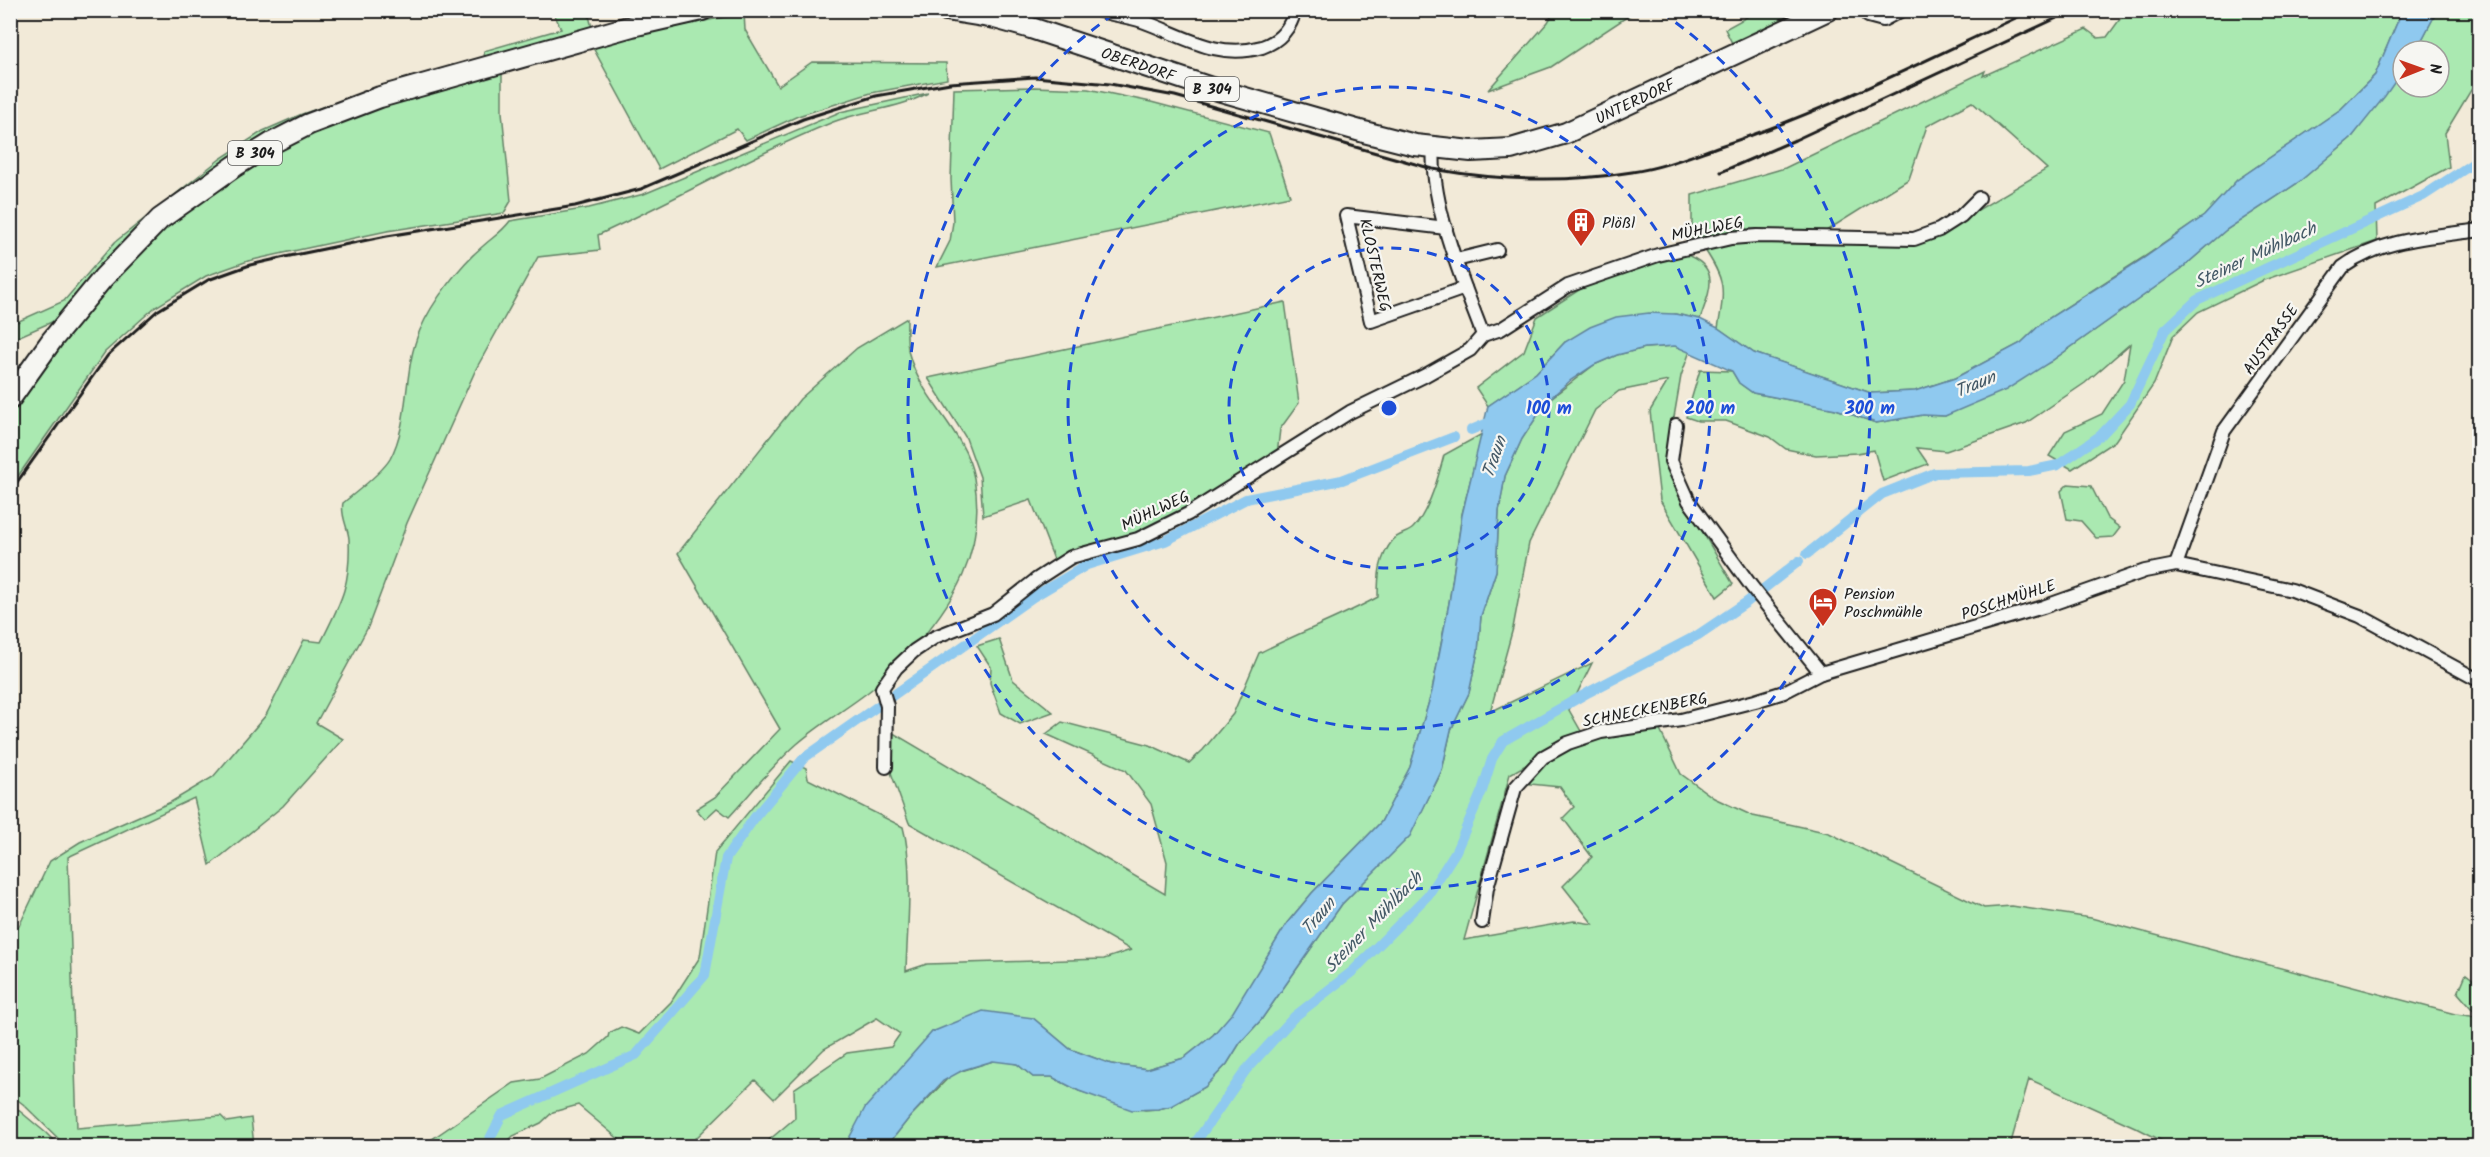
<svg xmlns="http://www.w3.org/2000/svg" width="2490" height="1157" viewBox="0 0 2490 1157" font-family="Kalam,sans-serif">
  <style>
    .green { fill: #aae9b1; stroke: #638266; stroke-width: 1.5 }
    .water { fill: #8fc9ef; stroke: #61849b; stroke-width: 1.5 }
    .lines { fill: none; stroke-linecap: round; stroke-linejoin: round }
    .canal { stroke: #8fc9ef; stroke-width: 10 }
    .minor-casing { stroke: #1c1c1c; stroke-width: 16 }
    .primary-casing { stroke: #1c1c1c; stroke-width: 24 }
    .minor { stroke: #f6f6f2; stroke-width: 12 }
    .primary { stroke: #f6f6f2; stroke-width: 20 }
    .rail { stroke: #1c1c1c; stroke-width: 3 }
    .ring { fill: none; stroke: #1d4ed8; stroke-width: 3; stroke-dasharray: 10 8 }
    .labels { text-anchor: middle; stroke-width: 4.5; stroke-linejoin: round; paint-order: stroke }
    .shield { fill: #f6f6f2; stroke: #5d5d5c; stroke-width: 1.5 }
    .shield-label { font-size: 15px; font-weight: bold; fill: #1c1c1c }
    .street-label { font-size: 16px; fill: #1c1c1c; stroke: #f6f6f2 }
    .poi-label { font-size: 16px; fill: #1c1c1c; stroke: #f6f6f2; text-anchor: start }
    .water-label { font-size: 18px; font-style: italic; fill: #445966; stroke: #f6f6f2 }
    .centre { fill: #1d4ed8; stroke: #f6f6f2; stroke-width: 3 }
    .ring-label { font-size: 18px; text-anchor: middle; font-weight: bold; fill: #1d4ed8; stroke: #f6f6f2; stroke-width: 4.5; stroke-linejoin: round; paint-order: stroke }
  </style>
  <rect width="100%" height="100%" fill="#f2ead8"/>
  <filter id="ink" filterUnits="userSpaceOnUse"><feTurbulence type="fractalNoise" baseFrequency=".0167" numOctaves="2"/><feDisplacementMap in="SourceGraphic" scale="12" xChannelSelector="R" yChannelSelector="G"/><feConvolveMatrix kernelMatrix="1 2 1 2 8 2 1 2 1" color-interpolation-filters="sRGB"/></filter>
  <g filter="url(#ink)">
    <g class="green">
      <polygon points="1555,10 1636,11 1551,67 1488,90 1548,22"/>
      <polygon points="553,11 588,11 592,28 252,150 63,317 11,340 10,325 64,301 115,242 220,159 263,131 302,114 372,90 485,61 484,51 561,29"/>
      <polygon points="1744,11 1809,11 1732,43 1725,29 1747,17"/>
      <path d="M2136 11H2402L2375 75 2341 109 2237 180 2204 216 2144 257 2043 322 2021 343 1955 378 1915 391 1871 393 1754 353 1718 328C1725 288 1726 281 1703 247L1740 239 1924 242 2047 169 1972 102 1927 126 1909 179 1826 231 1738 229 1692 238V195L1785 168 1985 71 1983 76 2086 29 2098 38 2107 37 2120 19Z"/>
      <polygon points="2437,11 2479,11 2479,87 2471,90 2445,133 2449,167 2376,207 2377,241 2264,280 2198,312 2173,336 2154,384 2115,441 2072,469 2049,456 2065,431 2102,414 2124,380 2130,344 2085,383 2026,423 1946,451 1917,448 1928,464 1883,481 1874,450 1857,453 1816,455 1786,449 1770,437 1726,421 1698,421 1686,417 1700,370 1732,371 1739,383 1753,393 1836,409 1876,423 1923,415 1945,416 2050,362 2181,269 2226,230 2299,182 2352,137 2403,70 2403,87 2439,87 2439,51 2416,51"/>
      <polygon points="744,13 745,30 778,86 812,62 946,63 947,79 871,93 798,116 746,140 737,129 659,169 591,44"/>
      <polygon points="502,71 502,112 511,201 504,213 387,231 284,253 248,261 206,276 154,308 105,352 11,486 11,415 60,346 110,284 166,226 240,173 276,151 313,132 383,105"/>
      <polygon points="1034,87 1088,89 1151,102 1269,133 1290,196 937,267 950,241 953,222 951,179 954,89"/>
      <path d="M928 93C899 109 864 110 833 122 752 155 677 199 598 235L600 250 538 257 476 369 407 523 368 627 316 723 343 739 283 806 210 865 194 798 68 857 77 1128 221 1116 227 1122 251 1118 254 1146H66L23 1104 11 1095V931L19 926 50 861 80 842 171 802 213 777 266 715 304 640 321 642C341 602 351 585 349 539 348 527 340 515 343 503 356 492 382 473 390 459 411 420 402 371 420 330 432 302 460 265 483 246 493 237 502 232 510 221L589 208 644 194 840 112Z"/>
      <path d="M1684 254C1722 267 1710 290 1700 319L1675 314 1565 342 1536 373 1488 406 1476 388 1524 351 1537 317 1582 288 1636 267Z"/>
      <polygon points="1285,302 1299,403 1280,429 1277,455 1172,518 1135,534 1055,562 1031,500 983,516 980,477 966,438 928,378"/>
      <path d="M907 318C907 329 906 343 909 354 921 400 965 430 974 478 987 551 954 605 906 656 897 666 888 677 877 685 852 706 822 722 797 744 772 766 751 793 729 817L717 808 705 819 696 809 715 797 780 729 678 553 800 399 857 348Z"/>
      <polygon points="1675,346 1690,351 1681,376 1667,458 1695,519 1733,584 1717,597 1660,500 1650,411 1668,381 1619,391 1595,410 1529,543 1513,628 1490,712 1592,663 1569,710 1582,733 1510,774 1464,940 1574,921 1593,924 1563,886 1592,857 1563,818 1574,807 1560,787 1520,783 1544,759 1569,745 1658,726 1681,774 1714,798 1753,816 1829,833 1984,908 2012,906 2091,918 2455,1014 2479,1017 2458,993 2466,974 2479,984 2479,1146 2172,1146 2135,1127 2029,1079 2010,1146 887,1146 909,1118 952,1074 993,1061 1002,1061 1017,1064 1033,1077 1052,1077 1079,1091 1145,1110 1158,1109 1171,1106 1205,1087 1227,1064 1240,1043 1261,1020 1342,904 1409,836 1442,771 1451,730 1469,693 1478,651 1481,616 1496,571 1499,511 1505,476 1522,439 1547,401 1594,365 1617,355 1645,348"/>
      <path d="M1482 434 1462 514 1449 603 1432 691 1410 767 1381 822 1312 893 1287 923 1234 1012 1213 1035 1184 1058 1147 1069 1111 1064 1070 1049 1033 1018 932 1032 845 1146H762L795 1118 794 1089 847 1053 891 1047 900 1034 877 1018 824 1049 774 1099 755 1080 688 1146H627L578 1105 553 1112 541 1123 513 1136 503 1146H422L514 1083 540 1079 589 1054 608 1037 609 1033 621 1027 639 1034 671 1002 700 957 715 852 791 761 806 768 808 779 903 827C914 867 907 928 906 971L927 964 1104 959 1131 950 909 823 889 767 890 731 1165 894 1167 862 1151 804 1126 770 1046 734 1062 722 1150 745 1189 763 1203 750 1233 714 1259 653C1298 633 1339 618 1378 597 1378 576 1379 557 1393 540 1398 534 1408 533 1413 528 1428 513 1439 475 1444 455Z"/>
      <polygon points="2068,484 2091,486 2107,518 2120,528 2113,537 2096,538 2081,521 2067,519 2061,491"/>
      <polygon points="999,639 1013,680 1053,712 1020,724 1001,713 990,683 991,667 977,646"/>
      <polygon points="10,1103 46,1133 59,1146 11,1146"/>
    </g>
    <polygon class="water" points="2402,11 2437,11 2416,51 2403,51 2403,70 2385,96 2352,137 2299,182 2226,230 2181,269 2050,362 2006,390 1945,416 1923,415 1876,423 1836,409 1753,393 1739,383 1732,371 1675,346 1645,348 1617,355 1594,365 1571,380 1547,401 1522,439 1505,476 1499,511 1496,571 1481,616 1478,651 1469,693 1451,730 1442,770 1410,836 1342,904 1261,1020 1240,1043 1227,1064 1205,1087 1171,1106 1158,1109 1132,1110 1079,1091 1052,1077 1033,1077 1017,1064 993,1061 963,1070 943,1081 909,1118 887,1146 845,1146 865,1108 932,1032 983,1011 1033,1018 1070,1049 1111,1064 1147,1069 1184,1058 1213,1035 1233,1012 1287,923 1312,893 1381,822 1410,767 1432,691 1449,603 1462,515 1488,406 1536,373 1565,342 1590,327 1616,317 1649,313 1675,314 1700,319 1718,328 1754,353 1871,393 1915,391 1955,378 2021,343 2043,322 2144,258 2204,216 2237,180 2341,109 2375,75"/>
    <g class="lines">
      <g class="canal">
        <polyline points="1471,430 1495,420"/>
        <polyline points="1807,554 1882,494 1935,473 2029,471 2058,465 2101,435 2130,404 2165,330 2197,300 2423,196 2480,159"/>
        <polyline points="486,1146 502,1115 636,1055 705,975 726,858 755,817 804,758 1033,597 1087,565 1165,541 1246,499 1342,480 1454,437"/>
        <polyline points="1193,1146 1246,1070 1294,1017 1353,971 1428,895 1456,851 1482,791 1492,759 1503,741 1589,692 1698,635 1747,602 1799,561"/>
      </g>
      <g class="minor-casing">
        <g id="minor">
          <path d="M1097 10C1112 15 1127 16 1142 21 1184 36 1217 60 1262 47 1280 41 1291 27 1295 10"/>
          <polyline points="1865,10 1868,16 1883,20 1902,10"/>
          <path d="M1434 148C1429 201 1464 285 1483 335"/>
          <polyline points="1446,228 1346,216 1371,321 1465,288"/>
          <polyline points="1456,260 1497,250"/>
          <polyline points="1676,425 1671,461 1689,501 1752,587 1821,673"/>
          <path d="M2176 565 2224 431 2343 267C2383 238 2432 237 2480 230"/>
          <polyline points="886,767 887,706 882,688 896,668 914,651 935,637 993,614 1037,579 1071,557 1138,539 1188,514 1350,412 1424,376 1470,350 1483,335 1501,329 1568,286 1658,255 1731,238 1757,236 1914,239 1939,230 1961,216 1979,198"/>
          <polyline points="1482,922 1487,888 1515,788 1543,757 1568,743 1601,732 1681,720 1755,701 1784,692 1821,673 2043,607 2145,571 2176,565 2292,590 2360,616 2480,681"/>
        </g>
      </g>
      <g class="primary-casing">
        <g id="primary">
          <path id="s1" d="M946 10 995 18 1031 28 1214 89 1364 132 1415 145 1471 151 1511 149 1566 133 1828 10"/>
          <polyline points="10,399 52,340 103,278 160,219 235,166 272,143 309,124 380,97 632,26 702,10"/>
        </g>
      </g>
      <use href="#minor" class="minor"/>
      <use href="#primary" class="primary"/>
      <g class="rail">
        <polyline points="1721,172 1795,140 2074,10"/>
        <path d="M10 492 108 355 157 311 208 280 250 265 285 257 387 236 575 206 641 189 803 119 876 96 950 83 1035 77 1110 84 1175 96 1433 169C1500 181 1565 183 1632 172 1662 168 1691 156 1720 146 1828 111 1929 58 2033 10"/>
      </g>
    </g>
  </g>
  <g class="ring">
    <circle cx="1389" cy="408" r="160"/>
    <circle cx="1389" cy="408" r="321"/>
    <path d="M1661 12A481 481 0 1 1 1117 12"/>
  </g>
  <defs>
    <g id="building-pin" transform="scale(1.5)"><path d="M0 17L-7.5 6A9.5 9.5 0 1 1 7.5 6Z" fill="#c8321e" stroke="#f6f6f2"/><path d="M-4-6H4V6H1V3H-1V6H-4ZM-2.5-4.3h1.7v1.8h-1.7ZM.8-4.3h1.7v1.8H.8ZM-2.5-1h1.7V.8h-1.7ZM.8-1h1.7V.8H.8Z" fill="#fff"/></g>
    <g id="hotel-pin" transform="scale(1.5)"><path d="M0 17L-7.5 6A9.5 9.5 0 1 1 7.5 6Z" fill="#c8321e" stroke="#f6f6f2"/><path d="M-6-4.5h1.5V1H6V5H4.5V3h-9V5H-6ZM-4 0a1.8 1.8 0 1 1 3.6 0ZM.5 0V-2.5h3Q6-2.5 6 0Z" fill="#fff"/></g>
  </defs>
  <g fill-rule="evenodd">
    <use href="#building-pin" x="1581" y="222"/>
    <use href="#hotel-pin" x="1823" y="602"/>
  </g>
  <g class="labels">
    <g class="shield">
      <rect x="1185" y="77" width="54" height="24" rx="4.5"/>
      <rect x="228" y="141" width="54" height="24" rx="4.5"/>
    </g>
    <g class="shield-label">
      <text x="1212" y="94">B 304</text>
      <text x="255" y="158">B 304</text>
    </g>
    <g class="street-label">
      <text dy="6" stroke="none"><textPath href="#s1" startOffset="200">OBERDORF</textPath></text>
      <text dy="6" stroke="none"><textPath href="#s1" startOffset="718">UNTERDORF</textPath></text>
      <text transform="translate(1707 228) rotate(-11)" y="6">MÜHLWEG</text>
      <text transform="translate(1376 265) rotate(77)" y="6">KLOSTERWEG</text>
      <text transform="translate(2270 339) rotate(-54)" y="6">AUSTRASSE</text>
      <text transform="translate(1155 510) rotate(-25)" y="6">MÜHLWEG</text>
      <text transform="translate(2008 599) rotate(-18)" y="6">POSCHMÜHLE</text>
      <text transform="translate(1645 709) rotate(-11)" y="6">SCHNECKENBERG</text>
    </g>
    <g class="poi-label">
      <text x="1602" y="228">Plößl</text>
      <text x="1844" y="599">Pension<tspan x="1844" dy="18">Poschmühle</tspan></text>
    </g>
    <g class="water-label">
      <text transform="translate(2255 255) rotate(-25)" y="6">Steiner Mühlbach</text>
      <text transform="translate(1975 384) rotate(-23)" y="6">Traun</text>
      <text transform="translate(1494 457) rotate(-71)" y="6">Traun</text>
      <text transform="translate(1318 916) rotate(-50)" y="6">Traun</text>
      <text transform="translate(1373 922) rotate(-46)" y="6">Steiner Mühlbach</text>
    </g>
  </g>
  <circle cx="1389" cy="408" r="9" class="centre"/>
  <g class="ring-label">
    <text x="1549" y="414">100 m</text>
    <text x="1710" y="414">200 m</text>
    <text x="1870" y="414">300 m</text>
  </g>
  <rect width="2490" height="1157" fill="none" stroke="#f6f6f2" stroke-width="36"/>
  <rect x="18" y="18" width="2454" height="1121" fill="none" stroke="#1c1c1c" stroke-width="2" filter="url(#ink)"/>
  <g transform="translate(2421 69) rotate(89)"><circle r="28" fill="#f6f6f2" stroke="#9f9f9c" stroke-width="1.5"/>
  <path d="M0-4.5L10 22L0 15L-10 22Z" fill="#c8321e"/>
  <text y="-9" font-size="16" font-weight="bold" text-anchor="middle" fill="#1c1c1c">N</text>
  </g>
</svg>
